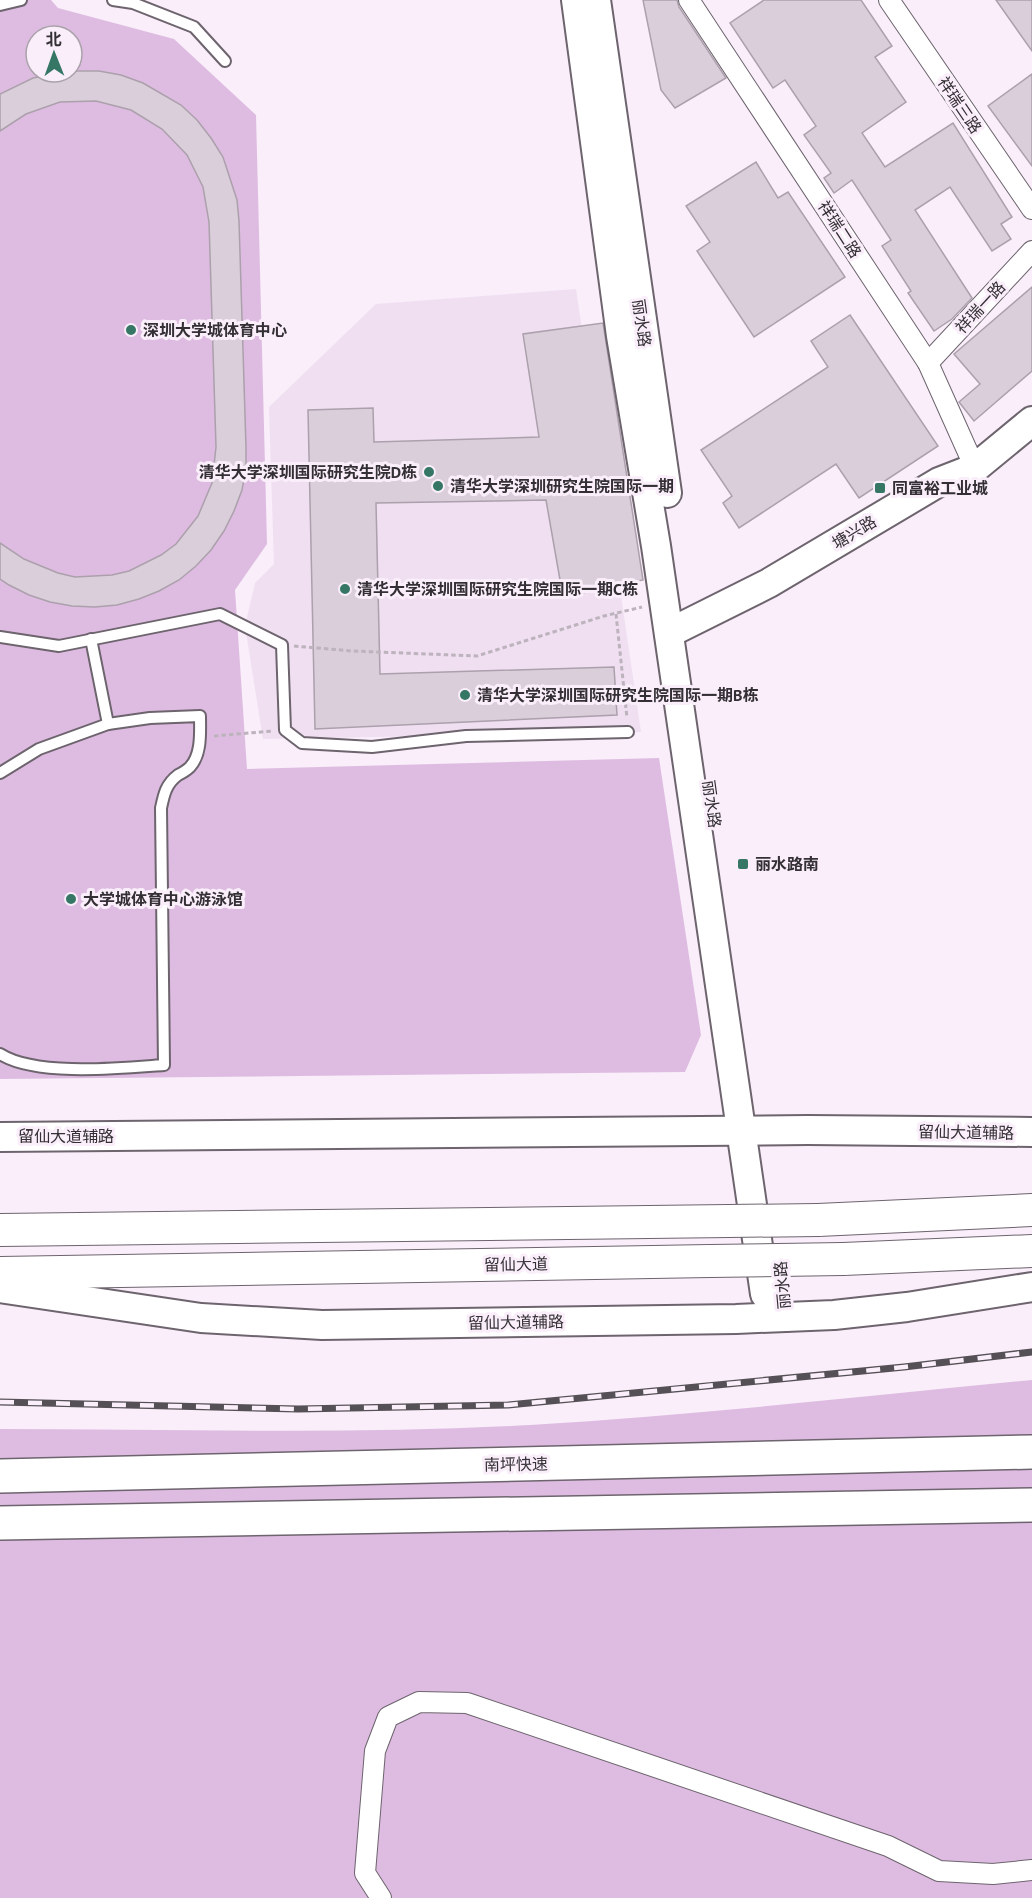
<svg xmlns="http://www.w3.org/2000/svg" width="1032" height="1898" viewBox="0 0 1032 1898" font-family="'PT Sans','Noto Sans SC',sans-serif">
  <style>
    .built { fill: #f0dff1 }
    .green { fill: #debce1; fill-rule: evenodd }
    .building { fill: #d9ceda; stroke: #aba0ab; stroke-width: 1.5 }
    .lines { fill: none; stroke-linecap: round; stroke-linejoin: round }
    .lane-casing { stroke: #6d646e; stroke-width: 14 }
    .street-casing { stroke: #6d646e; stroke-width: 22 }
    .secondary-casing { stroke: #6d646e; stroke-width: 32 }
    .primary-casing { stroke: #6d646e; stroke-width: 34 }
    .highway-casing { stroke: #6d646e; stroke-width: 36 }
    .path { stroke: #bcb3bd; stroke-width: 3; stroke-dasharray: 4.5 3; stroke-linecap: butt }
    .lane { stroke: #fff; stroke-width: 10 }
    .street { stroke: #fff; stroke-width: 20 }
    .secondary { stroke: #fff; stroke-width: 28 }
    .primary { stroke: #fff; stroke-width: 32 }
    .highway { stroke: #fff; stroke-width: 33 }
    .rail-casing { stroke: #555056; stroke-width: 7 }
    .rail { stroke: #f9eefa; stroke-width: 4.5; stroke-dasharray: 14; stroke-linecap: butt }
    .primary-bridge-casing { stroke: #6d646e; stroke-width: 34; stroke-linecap: butt }
    .primary-bridge { stroke: #fff; stroke-width: 32 }
    .poi-dot { fill: #357665; stroke: #f9eefa; stroke-width: 2 }
    .labels { text-anchor: middle; stroke-width: 6; stroke-linejoin: round; paint-order: stroke }
    .street-label { font-size: 16px; fill: #332f34; stroke: #f9eefa }
    .poi-label { font-size: 16px; font-weight: bold; fill: #332f34; stroke: #f9eefa; text-anchor: start }
  </style>
  <rect width="100%" height="100%" fill="#f9eefa"/>
  <polygon class="built" points="576,289 641,732 263,739 245,626 255,583 274,564 269,407 376,304"/>
  <g class="green">
    <path d="M0 0H51L58 8 174 39 256 115 267 544 235 590 247 769 659 758 701 1035 685 1072 0 1079ZM36 36H72V72H36Z"/>
    <path d="M1032 1380V1898H0V1429C176 1429 354 1435 530 1425 698 1415 865 1396 1032 1380Z"/>
  </g>
  <g class="building">
    <polygon points="643,0 677,0 679,7 726,78 675,108 661,90"/>
    <polygon points="764,0 861,0 892,46 875,57 906,102 862,133 885,167 953,123 1012,217 1001,224 1011,239 992,251 950,187 915,210 972,298 952,319 934,331 908,293 911,291 882,246 891,240 852,180 834,193 824,178 831,173 804,135 816,126 785,80 773,88 730,23"/>
    <polygon points="996,0 1032,0 1032,51"/>
    <polygon points="72,71 99,71 121,75 143,83 181,105 197,120 211,138 223,157 237,200 239,221 246,447 246,468 242,490 234,511 224,531 211,550 196,566 179,580 159,591 139,599 117,605 95,607 72,606 50,602 29,595 9,585 0,579 0,543 24,559 58,573 75,577 112,575 129,571 161,555 176,544 198,516 212,483 216,447 209,222 203,187 187,155 162,129 131,110 96,101 60,102 26,114 0,131 0,94 33,78"/>
    <polygon points="1032,74 1032,166 988,106"/>
    <polygon points="756,162 778,198 788,192 845,277 754,337 697,251 710,242 686,206"/>
    <polygon points="1032,287 1032,371 974,421 959,402 980,384 954,354"/>
    <polygon points="850,315 938,446 859,498 836,464 739,528 723,503 732,496 701,450 828,367 811,341"/>
    <polygon points="603,323 643,580 563,597 546,500 376,503 380,674 614,667 617,715 315,729 308,410 373,408 374,442 539,437 523,334"/>
  </g>
  <g class="lines">
    <g class="lane-casing">
      <g id="lane">
        <polyline points="113,0 133,3 194,27 225,61"/>
        <polyline points="0,5 21,0"/>
        <polyline points="0,637 59,646 220,614 282,645 285,730 302,743 372,747 466,736 628,732"/>
        <polyline points="91,639 108,724"/>
        <path d="M0 773 39 749 108 724 150 718 200 716C200 732 202 754 190 767 187 770 182 773 178 775 166 784 164 794 161 808L164 1065C122 1068 36 1077 0 1054"/>
      </g>
    </g>
    <g class="street-casing">
      <g id="street">
        <polyline points="689,0 928,363 975,468"/>
        <polyline points="889,0 1032,209"/>
        <polyline points="928,363 1032,251"/>
        <polyline points="381,1898 365,1873 375,1751 388,1717 419,1702 467,1703 888,1846 939,1871 993,1874 1032,1870"/>
      </g>
    </g>
    <g class="secondary-casing">
      <g id="secondary">
        <polyline points="576,0 621,336 656,546 765,1294 785,1317"/>
        <polyline points="596,0 667,493"/>
        <polyline points="669,633 769,583 939,482 975,468 1032,421"/>
        <polyline points="0,1137 808,1130 1032,1132"/>
        <polyline points="0,1288 201,1318 322,1325 736,1319 834,1315 907,1307 1032,1287"/>
      </g>
    </g>
    <g class="primary-casing">
      <g id="primary">
        <polyline points="818,1220 1032,1210"/>
        <polyline points="0,1230 729,1221"/>
        <polyline points="843,1259 1032,1251"/>
        <polyline points="0,1273 710,1261"/>
      </g>
    </g>
    <g class="highway-casing">
      <g id="highway">
        <polyline points="0,1476 1032,1452"/>
        <polyline points="0,1523 1032,1505"/>
      </g>
    </g>
    <g class="path">
      <polyline points="616,614 627,718"/>
      <polyline points="294,646 352,651 477,656 604,616 642,607"/>
      <polyline points="214,736 273,731"/>
    </g>
    <use href="#lane" class="lane"/>
    <use href="#street" class="street"/>
    <use href="#secondary" class="secondary"/>
    <use href="#primary" class="primary"/>
    <use href="#highway" class="highway"/>
    <g class="rail-casing">
      <polyline id="rail" points="0,1402 298,1409 508,1405 904,1367 1032,1352"/>
    </g>
    <use href="#rail" class="rail"/>
    <g class="primary-bridge-casing">
      <g id="primary-bridge">
        <polyline points="729,1221 818,1220"/>
        <polyline points="710,1261 843,1259"/>
      </g>
    </g>
    <use href="#primary-bridge" class="primary-bridge"/>
  </g>
  <g class="poi-dot">
    <circle cx="131" cy="330" r="6"/>
    <circle cx="429" cy="472" r="6"/>
    <circle cx="438" cy="486" r="6"/>
    <rect x="874" y="482" width="12" height="12" rx="3"/>
    <circle cx="345" cy="589" r="6"/>
    <circle cx="465" cy="695" r="6"/>
    <rect x="737" y="858" width="12" height="12" rx="3"/>
    <circle cx="71" cy="899" r="6"/>
  </g>
  <g class="labels">
    <g class="street-label">
      <text transform="translate(960 105) rotate(56)" y="6">祥瑞三路</text>
      <text transform="translate(840 229) rotate(57)" y="6">祥瑞二路</text>
      <text transform="translate(980 307) rotate(-47)" y="6">祥瑞一路</text>
      <text transform="translate(642 323) rotate(82)" y="6">丽水路</text>
      <text transform="translate(854 532) rotate(-31)" y="6">塘兴路</text>
      <text transform="translate(712 804) rotate(82)" y="6">丽水路</text>
      <text transform="translate(966 1132) rotate(1)" y="6">留仙大道辅路</text>
      <text x="66" y="1142">留仙大道辅路</text>
      <text transform="translate(516 1264) rotate(-1)" y="6">留仙大道</text>
      <text transform="translate(782 1285) rotate(-95)" y="6">丽水路</text>
      <text transform="translate(516 1322) rotate(-1)" y="6">留仙大道辅路</text>
      <text transform="translate(516 1464) rotate(-1)" y="6">南坪快速</text>
    </g>
    <g class="poi-label">
      <text x="143" y="336">深圳大学城体育中心</text>
      <text x="417" y="478" text-anchor="end">清华大学深圳国际研究生院D栋</text>
      <text x="450" y="492">清华大学深圳研究生院国际一期</text>
      <text x="892" y="494">同富裕工业城</text>
      <text x="357" y="595">清华大学深圳国际研究生院国际一期C栋</text>
      <text x="477" y="701">清华大学深圳国际研究生院国际一期B栋</text>
      <text x="755" y="870">丽水路南</text>
      <text x="83" y="905">大学城体育中心游泳馆</text>
    </g>
  </g>
  <g transform="translate(54 54) rotate(359)"><circle r="28" fill="#f9eefa" stroke="#aaa2ab" stroke-width="1.5"/>
  <path d="M0-4.5L10 22L0 15L-10 22Z" fill="#357665"/>
  <text y="-9" font-size="16" font-weight="bold" text-anchor="middle" fill="#332f34">北</text>
  </g>
</svg>
